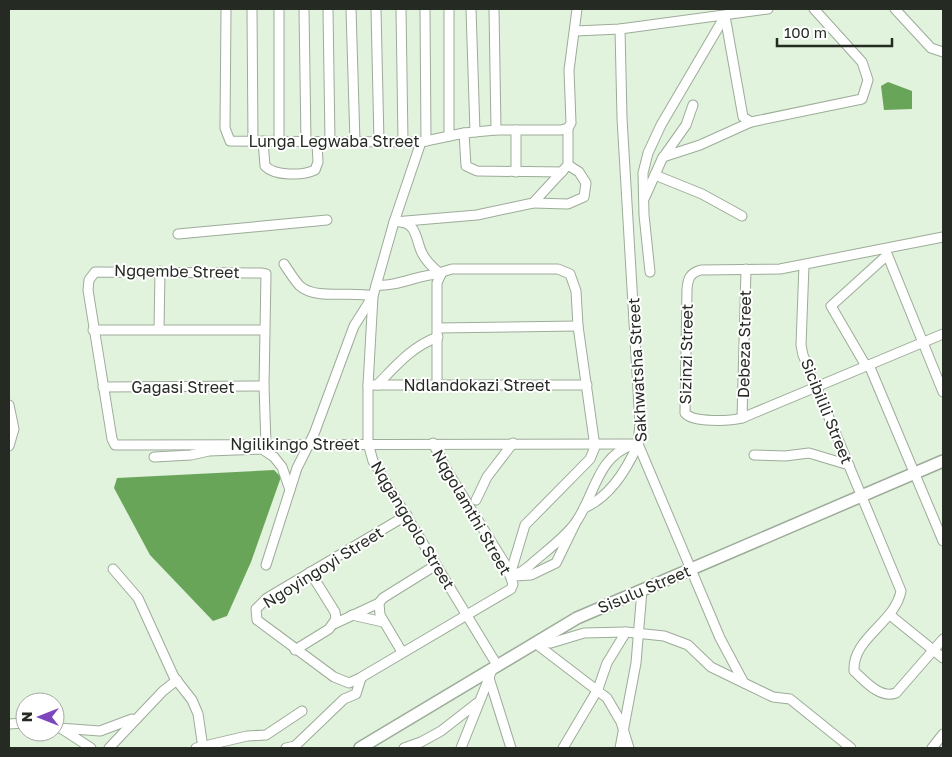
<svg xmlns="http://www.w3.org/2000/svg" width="952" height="757" viewBox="0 0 952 757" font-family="'Golos Text',sans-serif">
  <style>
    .water { fill: #69a559 }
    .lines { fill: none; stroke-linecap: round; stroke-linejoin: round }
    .minor-casing { stroke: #9dac99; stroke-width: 11 }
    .tertiary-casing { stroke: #9dac99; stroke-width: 14 }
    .minor { stroke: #fff; stroke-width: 9 }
    .tertiary { stroke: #fff; stroke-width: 11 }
    .labels { text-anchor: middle; stroke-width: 4; stroke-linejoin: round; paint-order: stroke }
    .street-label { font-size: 16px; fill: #252b23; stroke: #fff }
  </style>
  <rect width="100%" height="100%" fill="#e1f2dd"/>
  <g class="water">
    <polygon points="888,82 912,91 912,109 884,110 881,86"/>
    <polygon points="274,470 281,477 251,562 227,616 213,621 150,555 114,488 117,478"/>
  </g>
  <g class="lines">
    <g class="minor-casing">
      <g id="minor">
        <polyline points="226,9 225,128 230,141 421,142 464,133 496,130 561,130 568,128 571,123 569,70 577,9"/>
        <polyline points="252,9 253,141"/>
        <polyline points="304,9 306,142"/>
        <polyline points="328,9 330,142"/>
        <polyline points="351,9 355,142"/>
        <polyline points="376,9 379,142"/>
        <polyline points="401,9 403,141"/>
        <polyline points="425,9 426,141"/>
        <polyline points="449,9 449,136"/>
        <polyline points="471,9 475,132"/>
        <polyline points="494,9 496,130"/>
        <polyline points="895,9 931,48 943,52"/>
        <polyline points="725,16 743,117 751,122 862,99 868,80 862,62 814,9"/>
        <polyline points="620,29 622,118 640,424 638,444 720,638 744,683 773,697 790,699 851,748"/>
        <polyline points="575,31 620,29 768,9"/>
        <polyline points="464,133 466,166 477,171 562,172"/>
        <path d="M263 141 265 166C275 176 302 176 315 170L318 162 317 143"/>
        <polyline points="279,142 279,9"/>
        <polyline points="421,142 394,222 373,296 368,385 368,443 373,461 497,665"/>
        <polyline points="663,157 700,145 751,122"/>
        <polyline points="516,172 516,130"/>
        <polyline points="655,175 702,194 742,216"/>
        <polyline points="645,197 662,159 686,125 693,105"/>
        <polyline points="533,203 568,204 584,197 586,183 579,172 568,165"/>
        <polyline points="394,222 477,215 533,203 568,165 568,128"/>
        <path d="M400 222C417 223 416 241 422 253 426 261 433 268 441 274"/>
        <polyline points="178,234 327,220"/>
        <path d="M943 237 780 269 701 270C690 273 688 278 687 289L685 413C693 423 730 421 742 418L943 334"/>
        <polyline points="885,249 943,392"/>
        <path d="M804 265 801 345 803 355 901 591C895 623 852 638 854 671 865 681 880 699 896 693L943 639"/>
        <polyline points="650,272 644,215 643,173 648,153 661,125 725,16"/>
        <path d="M376 285C399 287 418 274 441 274"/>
        <polyline points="438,328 578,326"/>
        <polyline points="159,329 160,271"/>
        <polyline points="93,330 264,330"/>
        <polyline points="869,365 943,541"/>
        <polyline points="866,366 831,306 884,258"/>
        <polyline points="368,385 587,385"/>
        <path d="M377 385C395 367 412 346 438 337"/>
        <polyline points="437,385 437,283 442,272 452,269 558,269 570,274 576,291 578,326 595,447 590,459 525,525 510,575"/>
        <polyline points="103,387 264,386"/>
        <polyline points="9,405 14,429 9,446"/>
        <polyline points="742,418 746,269"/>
        <polyline points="266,444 264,386 266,274 261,273 95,272 89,280 88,290 112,439 115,445 638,444"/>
        <polyline points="754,455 785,456 809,453 849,465"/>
        <polyline points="154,457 191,455 209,451 262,449 274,457 282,467 290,490"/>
        <polyline points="476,500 487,477 513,443"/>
        <path d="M584 508C610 497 627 469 638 444"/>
        <polyline points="407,515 267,598 256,609 257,620 334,677 349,683 360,678 511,589 513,584 507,567 446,469 433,443"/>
        <path d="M266 565 297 468 314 434 354 326 373 296C352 291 315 300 300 286 294 280 289 271 284 264"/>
        <polyline points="113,569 138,598 174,677 192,700 198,714 203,748"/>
        <path d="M510 575 521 572 528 567C543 553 564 539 576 522 595 495 597 456 633 445"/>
        <polyline points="515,576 531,575 556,563 575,524"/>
        <polyline points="352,615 383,622"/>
        <polyline points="890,615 943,658"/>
        <polyline points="334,624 379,603"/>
        <polyline points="535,643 551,643 584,633 626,632 664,636 688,645 711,667 744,683"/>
        <polyline points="535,643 607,698 621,722 629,748"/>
        <polyline points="295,650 329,629 336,619 335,612 310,572"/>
        <polyline points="402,652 380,615 379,603 383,598 436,565"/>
        <polyline points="492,669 489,678 511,748"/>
        <polyline points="9,724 25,723"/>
        <polyline points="59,728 100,731 132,719"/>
        <polyline points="62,729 91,748"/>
        <polyline points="109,748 163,691 177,680"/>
        <polyline points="196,748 247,736 266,735 302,711"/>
        <polyline points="286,748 295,746 344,699 356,694 361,678"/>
        <polyline points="404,748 421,742 441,731 477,703"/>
        <polyline points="461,748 489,678"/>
        <polyline points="563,748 598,689 607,663 626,632"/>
        <polyline points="620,748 636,663 642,590"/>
        <polyline points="932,748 943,734"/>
      </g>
    </g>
    <g class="tertiary-casing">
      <polyline id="tertiary" points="360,748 577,618 943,461"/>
    </g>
    <use href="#minor" class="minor"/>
    <use href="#tertiary" class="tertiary"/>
  </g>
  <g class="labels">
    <g class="street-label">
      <text x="334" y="147">Lunga Legwaba Street</text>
      <text transform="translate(177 271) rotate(1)" y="6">Ngqembe Street</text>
      <text transform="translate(744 344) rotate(-89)" y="6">Debeza Street</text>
      <text transform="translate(686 354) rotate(-89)" y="6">Sizinzi Street</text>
      <text transform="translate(637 370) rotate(-93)" y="6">Sakhwatsha Street</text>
      <text x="477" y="391">Ndlandokazi Street</text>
      <text x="183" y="393">Gagasi Street</text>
      <text transform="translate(827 411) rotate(68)" y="6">Sicibilili Street</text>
      <text x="295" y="450">Ngilikingo Street</text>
      <text transform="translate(472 512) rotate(60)" y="6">Nqgolamthi Street</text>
      <text transform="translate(413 525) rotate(59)" y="6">Nqgangqolo Street</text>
      <text transform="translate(323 567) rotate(-32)" y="6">Ngoyingoyi Street</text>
      <text transform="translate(644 589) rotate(-23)" y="6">Sisulu Street</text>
    </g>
  </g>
  <rect width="952" height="757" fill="none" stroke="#252b23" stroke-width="20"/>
  <g transform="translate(40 717) rotate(270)"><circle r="24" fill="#ffffff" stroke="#a8aaa7"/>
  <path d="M0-4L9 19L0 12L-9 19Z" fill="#7e46bd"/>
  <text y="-8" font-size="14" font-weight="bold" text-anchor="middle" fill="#252b23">N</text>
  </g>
  <path d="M777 38v8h115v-8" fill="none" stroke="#252b23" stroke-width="2.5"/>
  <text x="784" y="38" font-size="15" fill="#252b23" stroke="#ffffff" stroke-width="4" paint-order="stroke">100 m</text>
</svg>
